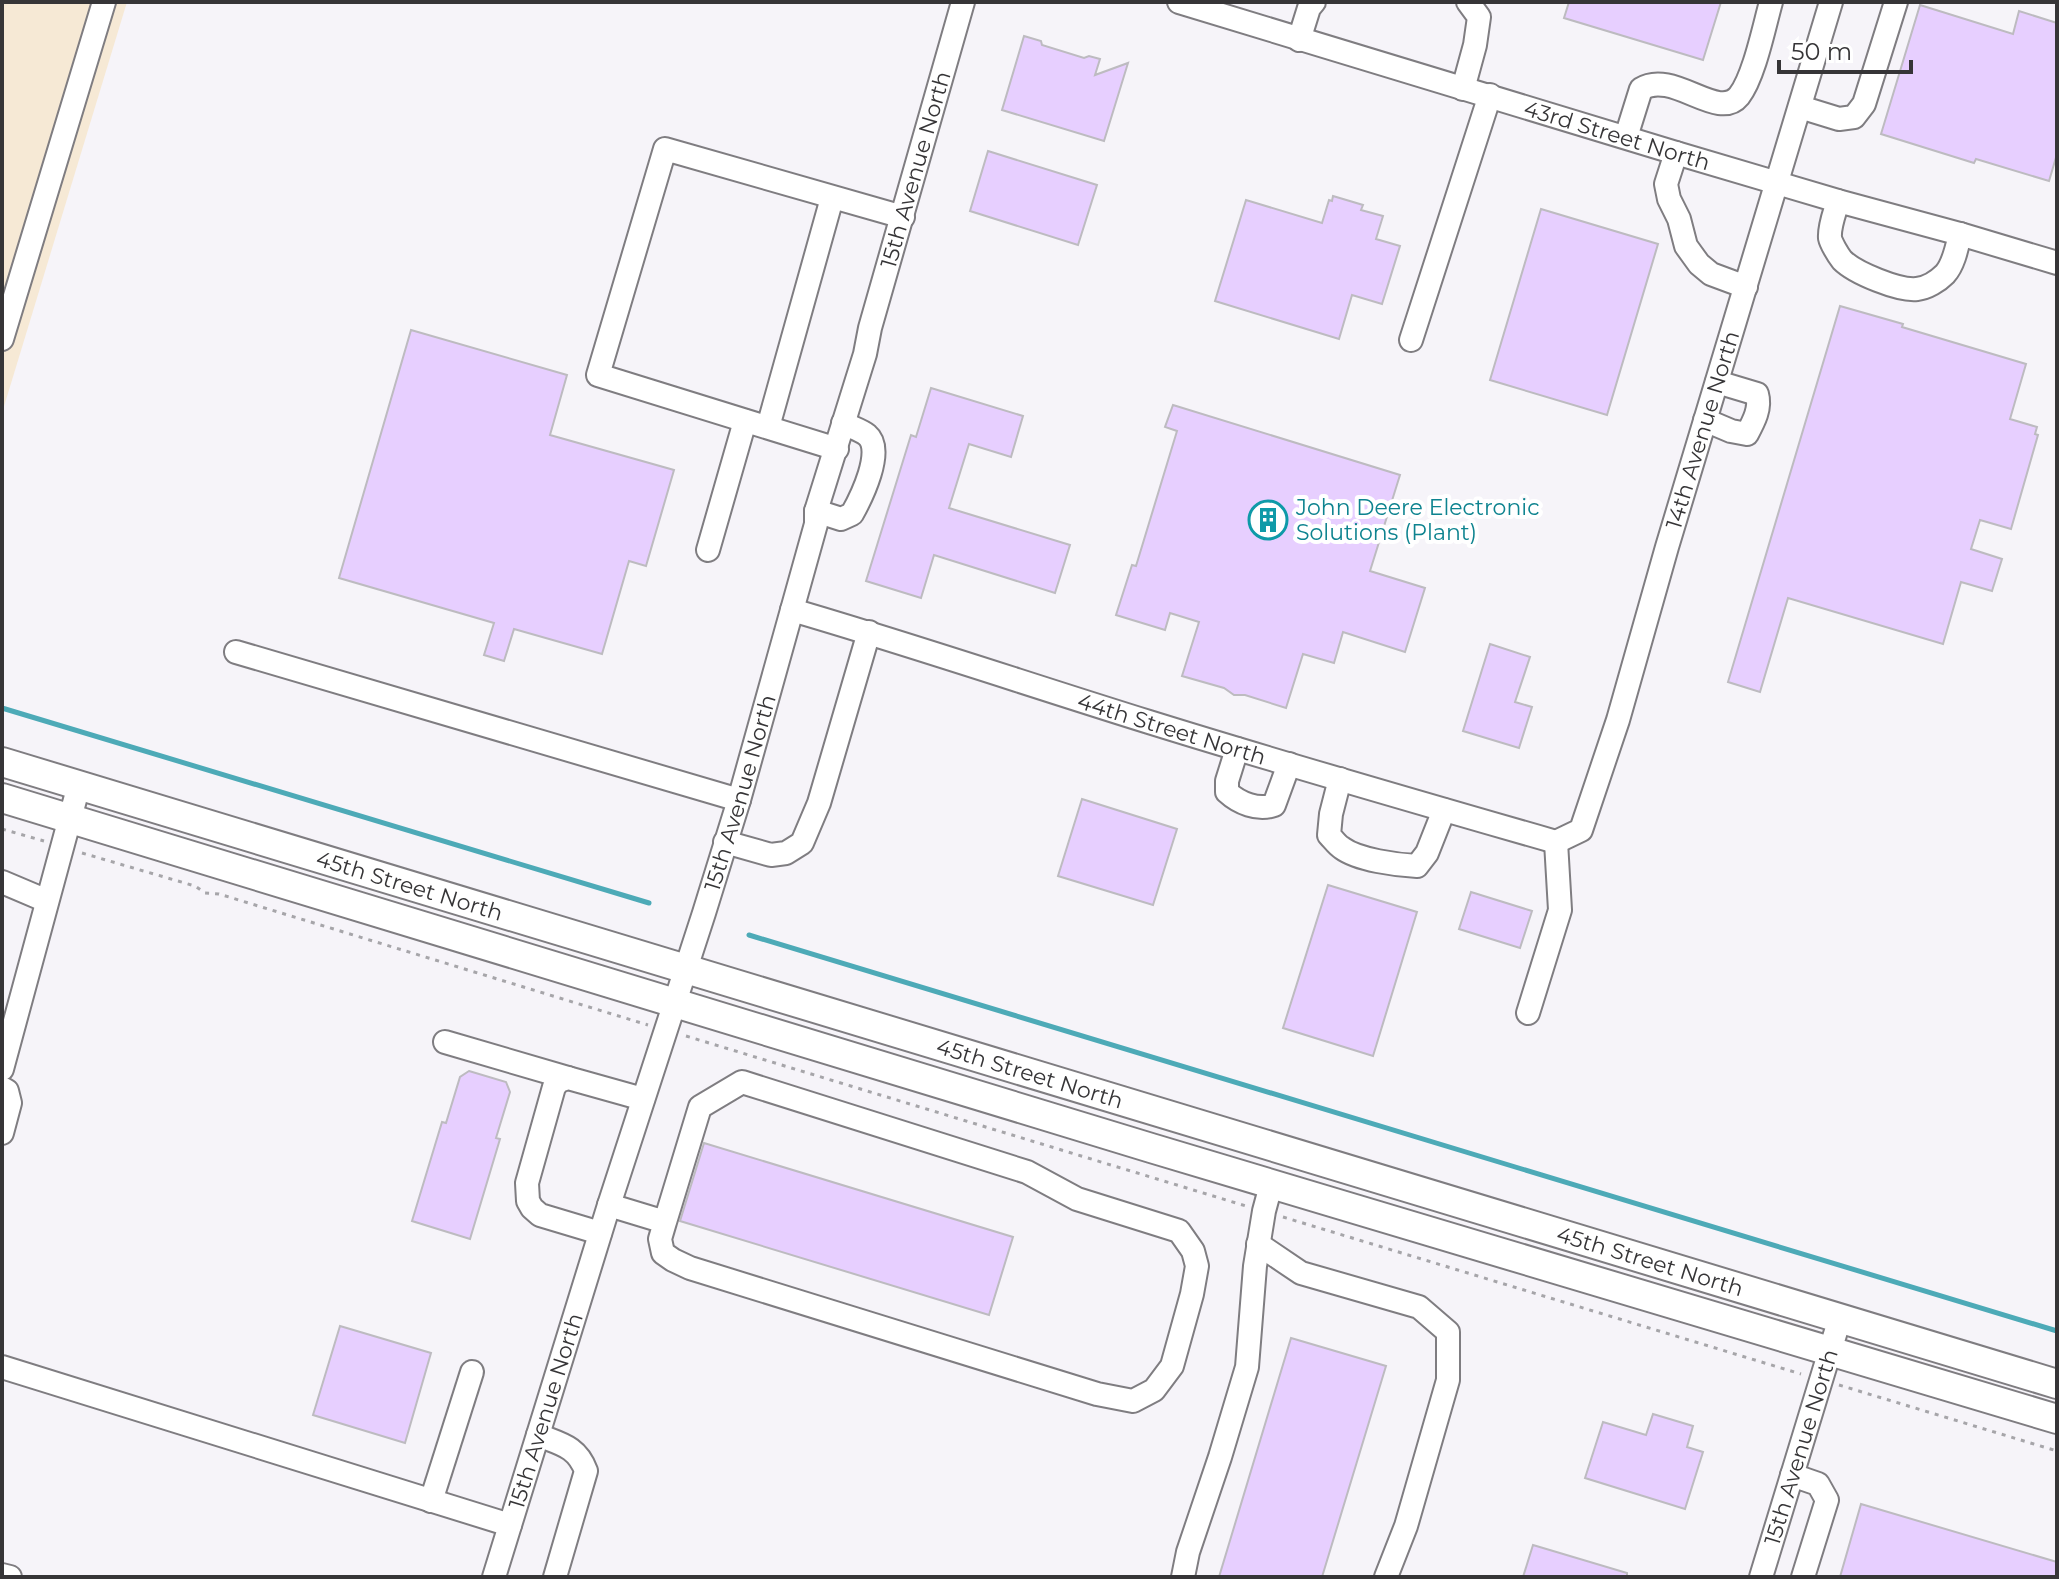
<svg xmlns="http://www.w3.org/2000/svg" width="2059" height="1579" viewBox="0 0 2059 1579" font-family="Montserrat,sans-serif">
  <style>
    .industrial { fill: #f6e9d5 }
    .lines { fill: none; stroke-linecap: round; stroke-linejoin: round }
    .stream { stroke: #4daab7; stroke-width: 5 }
    .building { fill: #e7cfff; stroke: #bdbbc0; stroke-width: 2 }
    .minor-casing { stroke: #7f7d81; stroke-width: 26 }
    .major-casing { stroke: #7f7d81; stroke-width: 32 }
    .path { stroke: #a6a5a9; stroke-width: 3; stroke-dasharray: 4 6; stroke-linecap: butt }
    .minor { stroke: #fff; stroke-width: 22 }
    .major { stroke: #fff; stroke-width: 28 }
    .labels { text-anchor: middle; stroke-width: 8; stroke-linejoin: round; paint-order: stroke }
    .street-label { font-size: 22px; fill: #363537; stroke: #fff }
    .culture-label { font-size: 22px; fill: #0d838f; stroke: #fff; text-anchor: start }
  </style>
  <rect width="100%" height="100%" fill="#f6f4f9"/>
  <polygon class="industrial" points="2,2 127,2 2,413"/>
  <g class="lines">
    <g class="stream">
      <polyline points="2,708 649,903"/>
      <polyline points="749,935 2057,1331"/>
    </g>
  </g>
  <g class="building">
    <polygon points="1569,2 1721,2 1703,60 1564,18"/>
    <polygon points="1920,5 2013,34 2019,11 2057,23 2057,154 2049,181 1976,159 1974,163 1881,134"/>
    <polygon points="1024,36 1041,41 1042,45 1084,58 1089,56 1100,59 1095,75 1128,63 1104,141 1002,110"/>
    <polygon points="988,151 1097,185 1078,245 970,211"/>
    <polygon points="1333,196 1363,205 1361,210 1383,216 1376,239 1400,246 1382,304 1352,295 1339,339 1215,301 1246,200 1322,223 1329,200 1332,201"/>
    <polygon points="1541,209 1658,244 1607,415 1490,380"/>
    <polygon points="1840,306 1903,324 1902,327 2026,364 2010,419 2037,427 2035,434 2038,435 2011,529 1980,520 1971,549 2002,559 1992,591 1961,582 1943,644 1788,598 1760,692 1728,682"/>
    <polygon points="411,330 567,375 550,435 674,470 646,566 629,561 602,654 514,629 504,661 484,655 494,623 339,578"/>
    <polygon points="931,388 1023,416 1011,457 969,444 949,508 1070,545 1055,593 934,555 921,598 866,581 911,435 916,437"/>
    <polygon points="1173,405 1400,475 1370,571 1425,588 1405,652 1343,632 1334,663 1303,654 1286,708 1245,695 1234,695 1224,688 1182,676 1199,622 1170,613 1165,630 1116,615 1132,565 1136,566 1177,431 1165,427"/>
    <polygon points="1490,644 1530,657 1515,702 1532,707 1519,748 1463,731"/>
    <polygon points="1082,799 1177,829 1153,905 1058,876"/>
    <polygon points="1328,885 1417,912 1373,1056 1283,1028"/>
    <polygon points="1471,892 1532,911 1520,948 1459,929"/>
    <polygon points="469,1071 506,1082 510,1092 496,1138 500,1139 470,1239 412,1221 442,1122 446,1123 460,1077"/>
    <polygon points="704,1143 1013,1237 989,1315 680,1221"/>
    <polygon points="340,1326 431,1353 405,1443 313,1415"/>
    <polygon points="1291,1338 1386,1366 1322,1577 1219,1577"/>
    <polygon points="1653,1414 1693,1426 1687,1447 1703,1452 1685,1509 1585,1478 1603,1422 1646,1435"/>
    <polygon points="1861,1504 2057,1562 2057,1577 1840,1577"/>
    <polygon points="1533,1545 1627,1573 1627,1577 1523,1577"/>
  </g>
  <g class="lines">
    <g class="minor-casing">
      <g id="minor">
        <path id="s1" d="M1179 2 1676 153 1838 201 1960 234 2057 263"/>
        <polyline points="1299,40 1309,8 1314,2"/>
        <polyline points="1463,89 1475,45 1479,17 1468,2"/>
        <polyline points="1800,107 1839,119 1854,117 1864,104 1896,2"/>
        <path d="M1626 137 1641 89C1673 69 1718 122 1739 96 1754 77 1764 27 1771 2"/>
        <polyline points="1676,153 1666,184 1669,199 1679,219 1686,246 1699,264 1711,274 1746,287"/>
        <path d="M1838 201C1835 212 1829 226 1830 238 1831 243 1838 255 1842 260 1855 273 1899 291 1917 289 1927 288 1938 281 1945 274 1954 264 1957 247 1960 234"/>
        <polyline points="2,339 104,2"/>
        <polyline points="1411,340 1490,95"/>
        <path d="M1705 420 1731 431 1747 434C1754 421 1761 408 1757 394L1717 382"/>
        <polyline points="768,427 832,198"/>
        <polyline points="837,449 598,375 665,149 903,217"/>
        <path d="M816 511 841 519 852 514C861 498 885 450 867 435 861 430 850 427 843 423"/>
        <polyline points="708,550 745,421"/>
        <path id="s2" d="M792 610C912 645 1030 685 1149 722 1284 764 1420 803 1556 842"/>
        <polyline points="236,652 739,800"/>
        <path d="M1237 749 1227 781V792C1239 803 1258 811 1274 805L1289 764"/>
        <path d="M1340 779 1331 814 1329 835C1333 839 1337 845 1342 848 1358 860 1397 865 1417 866L1427 853 1444 810"/>
        <polyline points="725,842 771,855 786,853 802,843 819,803 869,632"/>
        <path id="s3" d="M1556 842 1581 830 1618 720 1667 547 1831 2"/>
        <polyline points="2,882 47,901"/>
        <polyline points="1528,1013 1560,910 1556,842"/>
        <polyline points="445,1042 568,1078"/>
        <polyline points="2,1069 79,785"/>
        <polyline points="2,1088 7,1091 10,1103 2,1133"/>
        <polyline points="609,1205 665,1222 700,1107 742,1082 1027,1172 1077,1199 1179,1231 1193,1251 1197,1266 1192,1294 1172,1366 1154,1390 1133,1401 1097,1394 690,1268 673,1260 663,1253 660,1239 665,1222"/>
        <polyline points="600,1233 540,1215 532,1208 528,1201 527,1183 554,1087 559,1081 568,1078 643,1099"/>
        <polyline points="1258,1244 1301,1273 1419,1307 1448,1332 1448,1380 1406,1526 1386,1577"/>
        <polyline points="2,1367 510,1525"/>
        <path d="M538 1435C560 1444 577 1446 586 1471L555 1577"/>
        <polyline points="1792,1475 1818,1484 1827,1500 1803,1577"/>
        <polyline points="431,1501 472,1372"/>
        <polyline points="2,1575 10,1577"/>
        <path id="s4" d="M494 1577 609 1205 704 913 739 800 816 524V511L865 354 870 328 963 2"/>
        <polyline points="1183,1577 1188,1552 1220,1457 1247,1367 1255,1266 1264,1211 1271,1185"/>
        <path id="s5" d="M1761 1577 1840 1318"/>
      </g>
    </g>
    <g class="major-casing">
      <g id="major">
        <path id="s6" d="M2 762 2057 1384"/>
        <path d="M2 798C686 1009 1371 1215 2057 1419"/>
      </g>
    </g>
    <g class="path">
      <polyline points="2,829 44,841"/>
      <polyline points="82,853 195,886 205,893 219,894 648,1025"/>
      <polyline points="686,1036 1246,1206"/>
      <polyline points="1283,1217 1801,1374"/>
      <polyline points="1839,1385 2057,1451"/>
    </g>
    <use href="#minor" class="minor"/>
    <use href="#major" class="major"/>
  </g>
  <defs>
    <g id="building-ring" transform="scale(2)"><circle r="9.5" fill="#fff" stroke="#0f9aa8" stroke-width="1.5"/><path d="M-4-6H4V6H1V3H-1V6H-4ZM-2.5-4.3h1.7v1.8h-1.7ZM.8-4.3h1.7v1.8H.8ZM-2.5-1h1.7V.8h-1.7ZM.8-1h1.7V.8H.8Z" fill="#0f9aa8"/></g>
  </defs>
  <g fill-rule="evenodd">
    <use href="#building-ring" x="1268" y="520"/>
  </g>
  <g class="labels">
    <g class="street-label">
      <text dy="8" stroke="none"><textPath href="#s1" startOffset="458">43rd Street North</textPath></text>
      <text dy="8" stroke="none"><textPath href="#s4" startOffset="1470">15th Avenue North</textPath></text>
      <text dy="8" stroke="none"><textPath href="#s3" startOffset="446">14th Avenue North</textPath></text>
      <text dy="8" stroke="none"><textPath href="#s2" startOffset="398">44th Street North</textPath></text>
      <text dy="8" stroke="none"><textPath href="#s4" startOffset="822">15th Avenue North</textPath></text>
      <text dy="8" stroke="none"><textPath href="#s6" startOffset="426">45th Street North</textPath></text>
      <text dy="8" stroke="none"><textPath href="#s6" startOffset="1074">45th Street North</textPath></text>
      <text dy="8" stroke="none"><textPath href="#s6" startOffset="1722">45th Street North</textPath></text>
      <text dy="8" stroke="none"><textPath href="#s4" startOffset="174">15th Avenue North</textPath></text>
      <text dy="8" stroke="none"><textPath href="#s5" startOffset="136">15th Avenue North</textPath></text>
    </g>
    <g class="culture-label">
      <text x="1296" y="515">John Deere Electronic<tspan x="1296" dy="25">Solutions (Plant)</tspan></text>
    </g>
  </g>
  <rect width="2059" height="1579" fill="none" stroke="#363537" stroke-width="8"/>
  <path d="M1779 60v12h132v-12" fill="none" stroke="#363537" stroke-width="4"/>
  <text x="1791" y="60" font-size="24" fill="#363537" stroke="#ffffff" stroke-width="6" paint-order="stroke">50 m</text>
</svg>
